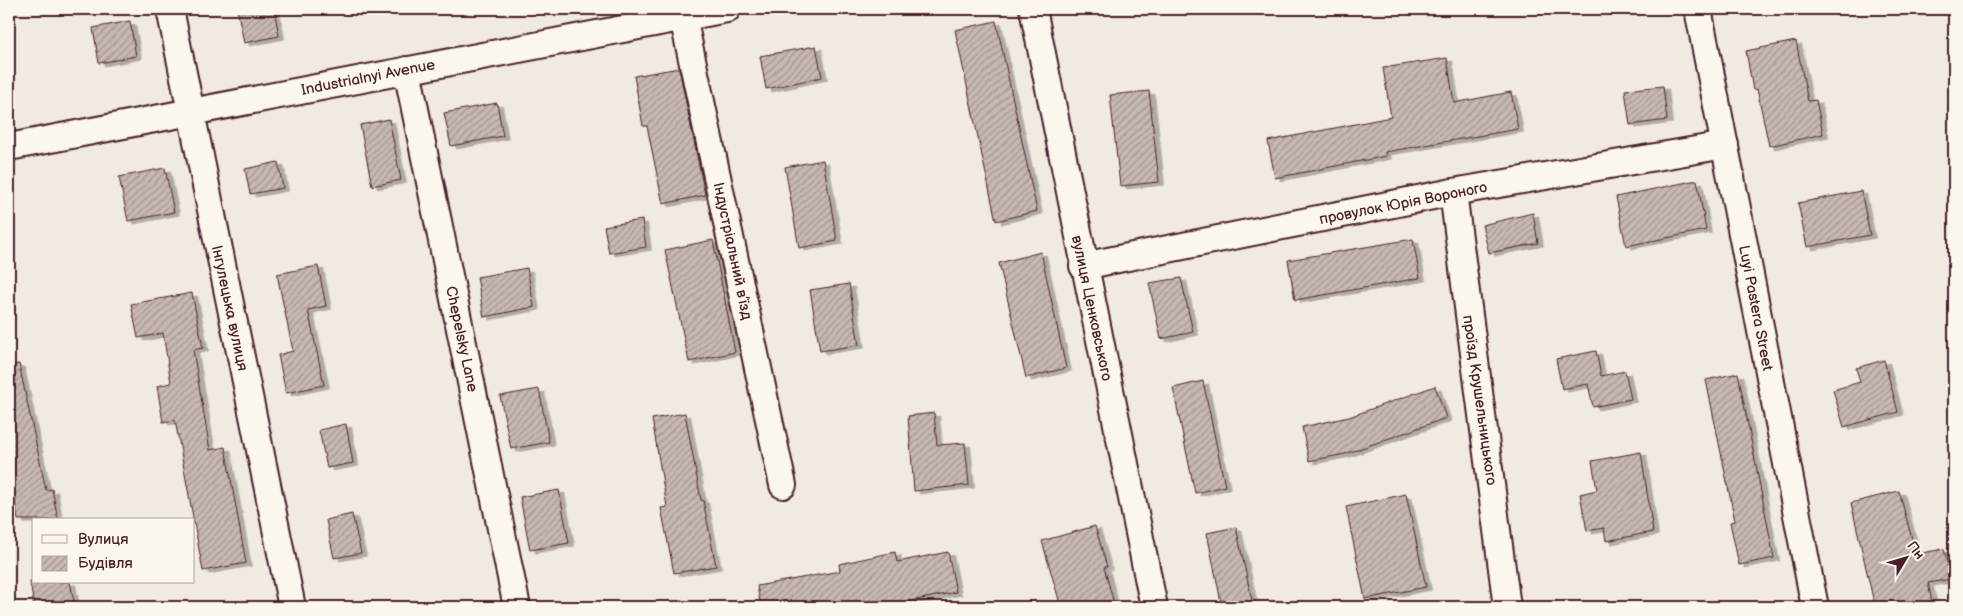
<svg xmlns="http://www.w3.org/2000/svg" width="1963" height="616" viewBox="0 0 1963 616" font-family="'Balsamiq Sans',sans-serif">
  <style>
    .building { fill: url(#building-hatch); stroke: #4a1f2b; filter: url(#shadow) }
    .lines { fill: none; stroke-linecap: round; stroke-linejoin: round }
    .minor-casing { stroke: #4a1f2b; stroke-width: 30 }
    .minor { stroke: #fbf7ec; stroke-width: 26 }
    .labels { text-anchor: middle; stroke-width: 5; stroke-linejoin: round; paint-order: stroke }
    .street-label { font-size: 15px; fill: #4a1f2b; stroke: #fbf7ec }
  </style>
  <defs>
    <pattern id="building-hatch" width="6" height="6" patternUnits="userSpaceOnUse" patternTransform="scale(1.25)"><rect width="6" height="6" fill="#c8b8b3"/><path d="M-1 1l2-2M0 6l6-6M5 7l2-2" fill="none" stroke="#a49592"/></pattern>
    <filter id="shadow"><feDropShadow dx="5.5" dy="3" stdDeviation="0" flood-color="#0004"/></filter>
  </defs>
  <rect width="100%" height="100%" fill="#f0eae0"/>
  <filter id="ink" filterUnits="userSpaceOnUse"><feTurbulence type="fractalNoise" baseFrequency=".02" numOctaves="2"/><feDisplacementMap in="SourceGraphic" scale="10" xChannelSelector="R" yChannelSelector="G"/><feConvolveMatrix kernelMatrix="1 2 1 2 8 2 1 2 1" color-interpolation-filters="sRGB"/></filter>
  <g filter="url(#ink)">
    <g class="building">
      <polygon points="237,9 274,9 279,36 244,43"/>
      <polygon points="130,21 136,56 99,63 93,28"/>
      <polygon points="996,21 1037,211 996,221 955,30"/>
      <polygon points="1796,41 1808,101 1816,100 1823,134 1769,146 1757,89 1753,90 1746,51"/>
      <polygon points="816,46 822,77 766,89 760,56"/>
      <polygon points="1447,58 1454,103 1511,92 1518,129 1385,152 1386,156 1275,178 1268,141 1391,117 1383,68"/>
      <polygon points="679,68 705,195 663,204 647,126 643,126 634,76"/>
      <polygon points="1663,86 1667,120 1630,125 1625,90"/>
      <polygon points="1149,91 1159,182 1120,186 1110,95"/>
      <polygon points="497,103 503,136 451,146 444,113"/>
      <polygon points="389,119 401,180 372,186 360,125"/>
      <polygon points="823,160 837,241 799,248 785,167"/>
      <polygon points="278,162 283,188 250,194 245,169"/>
      <polygon points="165,168 174,212 128,221 119,177"/>
      <polygon points="1697,180 1706,230 1626,246 1616,197"/>
      <polygon points="1861,191 1870,235 1807,247 1798,203"/>
      <polygon points="1533,213 1538,243 1489,253 1482,225"/>
      <polygon points="642,220 646,247 609,253 604,226"/>
      <polygon points="1413,239 1420,278 1295,300 1288,260"/>
      <polygon points="713,240 735,352 689,362 665,250"/>
      <polygon points="1041,252 1066,368 1026,378 999,263"/>
      <polygon points="318,266 326,306 308,310 324,385 286,393 278,355 293,351 277,274"/>
      <polygon points="527,268 534,307 484,317 477,277"/>
      <polygon points="1181,278 1193,332 1161,339 1149,283"/>
      <polygon points="849,284 859,345 820,351 810,290"/>
      <polygon points="192,293 203,348 193,350 210,450 225,447 246,563 203,571 175,420 163,422 157,386 171,383 163,333 138,338 131,304"/>
      <polygon points="1596,351 1601,376 1625,371 1631,399 1593,407 1588,384 1562,389 1556,359"/>
      <polygon points="1884,360 1898,412 1844,427 1833,390 1860,382 1856,368"/>
      <polygon points="19,364 46,490 52,489 58,520 18,520 9,469 9,365"/>
      <polygon points="1738,373 1774,558 1739,565 1730,522 1735,521 1706,380"/>
      <polygon points="1203,381 1225,486 1195,493 1173,388"/>
      <polygon points="1435,386 1446,418 1345,454 1309,461 1302,427 1349,417"/>
      <polygon points="539,389 549,442 511,449 500,396"/>
      <polygon points="685,413 701,500 703,500 716,566 674,573 661,508 667,507 652,419"/>
      <polygon points="934,413 937,445 965,443 969,485 914,491 908,416"/>
      <polygon points="346,424 353,463 327,468 319,430"/>
      <polygon points="1641,452 1653,532 1606,541 1604,528 1587,531 1580,494 1597,490 1592,461"/>
      <polygon points="559,490 569,543 530,550 520,497"/>
      <polygon points="1899,491 1916,554 1944,549 1951,579 1928,583 1933,607 1875,607 1851,503"/>
      <polygon points="1406,494 1426,587 1365,599 1346,507"/>
      <polygon points="352,514 361,553 334,558 326,520"/>
      <polygon points="1095,526 1107,567 1104,567 1115,607 1061,607 1042,541"/>
      <polygon points="1236,527 1252,601 1222,607 1207,533"/>
      <polygon points="895,552 897,562 948,552 956,592 906,602 907,607 761,607 757,586 840,571 839,564"/>
      <polygon points="30,582 70,582 75,607 34,607"/>
    </g>
    <g class="lines">
      <g class="minor-casing">
        <g id="minor">
          <polyline points="170,9 292,607"/>
          <polyline points="1033,9 1154,607"/>
          <polyline points="1698,9 1815,607"/>
          <polyline points="683,17 783,485"/>
          <polyline points="407,70 517,607"/>
          <polyline points="9,147 727,9"/>
          <polyline points="1453,192 1507,607"/>
          <polyline points="1083,266 1453,192 1725,145"/>
        </g>
      </g>
      <use href="#minor" class="minor"/>
    </g>
  </g>
  <g class="labels">
    <g class="street-label">
      <text transform="translate(368 77) rotate(-11)" y="5">Industrialnyi Avenue</text>
      <text transform="translate(1403 203) rotate(-11)" y="5">провулок Юрія Вороного</text>
      <text transform="translate(733 251) rotate(78)" y="5">Індустріальний в’їзд</text>
      <text transform="translate(230 308) rotate(78)" y="5">Інгулецька вулиця</text>
      <text transform="translate(1092 308) rotate(78)" y="5">вулиця Ценковського</text>
      <text transform="translate(1756 308) rotate(79)" y="5">Luyi Pastera Street</text>
      <text transform="translate(462 339) rotate(78)" y="5">Chepelsky Lane</text>
      <text transform="translate(1480 400) rotate(82)" y="5">проїзд Крушельницького</text>
    </g>
  </g>
  <rect width="1963" height="616" fill="none" stroke="#fbf7ec" stroke-width="30"/>
  <rect x="15" y="15" width="1933" height="586" fill="none" stroke="#4a1f2b" stroke-width="2" filter="url(#ink)"/>
  <rect x="32" y="518" width="162" height="65" fill="#fbf7ec" stroke="#b4a19f"/>
  <rect x="42" y="535" width="25" height="8" fill="#fbf7ec" stroke="#b4a19f"/>
  <text x="78" y="544" font-size="15" fill="#4a1f2b">Вулиця</text>
  <rect x="42" y="556" width="25" height="15" fill="url(#building-hatch)" stroke="#b4a19f"/>
  <text x="78" y="568" font-size="15" fill="#4a1f2b">Будівля</text>
  <g transform="translate(1906 558) rotate(52)" stroke="#fbf7ec" stroke-width="4" paint-order="stroke">
  <path d="M0-4L9 19L0 12L-9 19Z" fill="#4a1f2b"/>
  <text y="-8" font-size="14" font-weight="bold" text-anchor="middle" fill="#4a1f2b">Пн</text>
  </g>
</svg>
